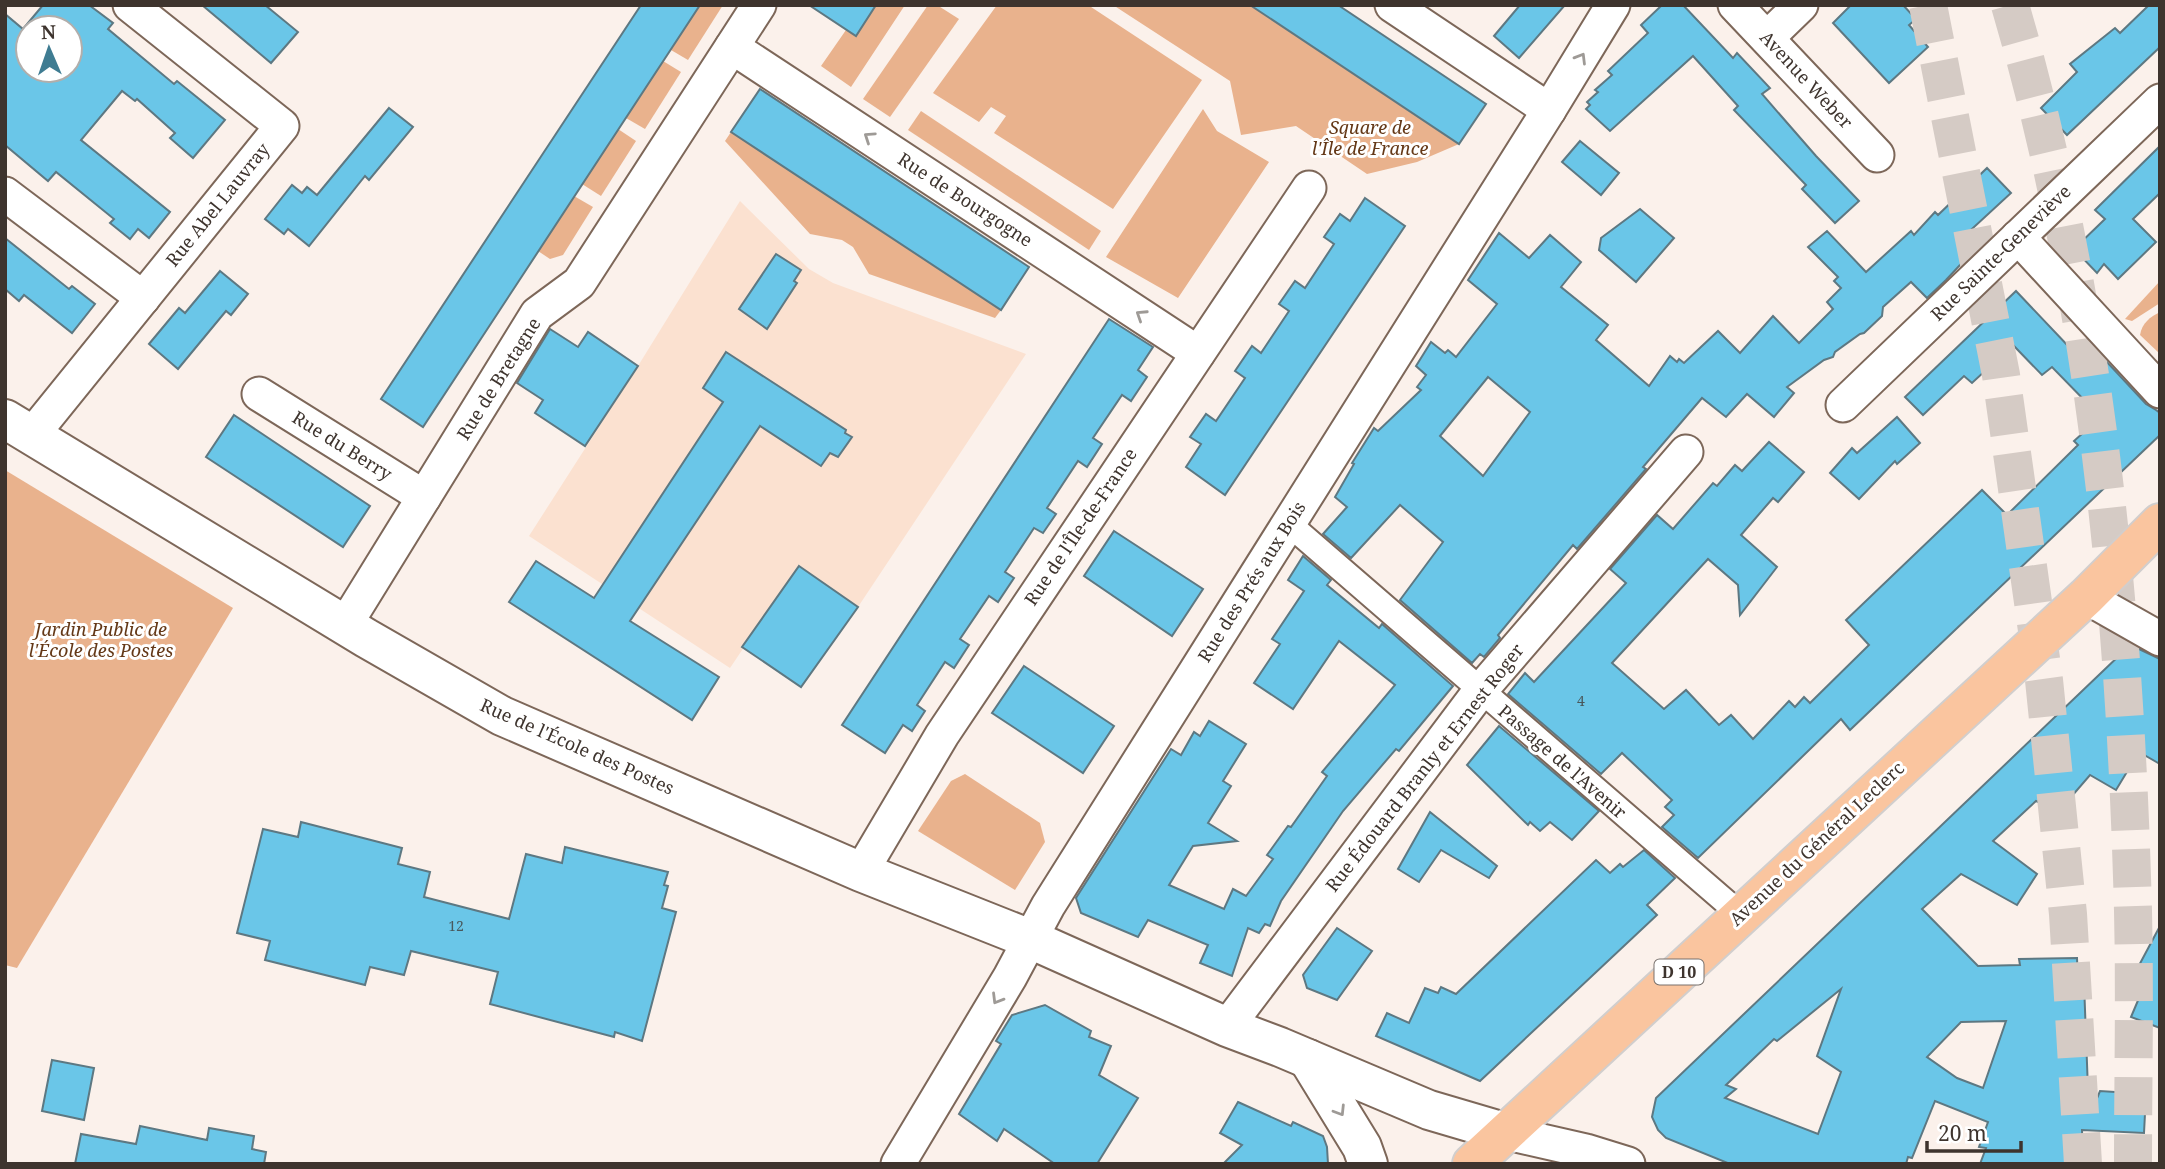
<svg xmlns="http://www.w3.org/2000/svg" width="2165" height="1169" viewBox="0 0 2165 1169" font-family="'Noto Serif',serif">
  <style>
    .built { fill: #fbe1d0 }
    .green { fill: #e9b28d }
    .building { fill: #6ac6e8; stroke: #5d7882; stroke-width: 2; fill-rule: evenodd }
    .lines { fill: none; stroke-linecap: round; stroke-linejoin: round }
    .motorway-tunnel { stroke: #d5cbc5; stroke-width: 38; stroke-dasharray: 38 19; stroke-linecap: butt }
    .pedestrian-casing { stroke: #7d6759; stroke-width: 28 }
    .minor-casing { stroke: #7d6759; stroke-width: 37 }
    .secondary-casing { stroke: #7d6759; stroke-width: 42 }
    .primary-casing { stroke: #d1cecd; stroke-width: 42 }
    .pedestrian { stroke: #fff; stroke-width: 24 }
    .minor { stroke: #fff; stroke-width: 33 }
    .secondary { stroke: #fff; stroke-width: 38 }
    .primary { stroke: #fac59f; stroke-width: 38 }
    .oneway { stroke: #9e9a96 }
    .labels { text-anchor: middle; stroke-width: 6; stroke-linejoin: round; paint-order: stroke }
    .number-label { font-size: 14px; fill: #49585c }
    .shield { fill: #fff; stroke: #78716d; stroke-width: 2 }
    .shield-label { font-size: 16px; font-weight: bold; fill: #3e342e }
    .street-label { font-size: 18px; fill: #3e342e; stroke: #fff }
    .park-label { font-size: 18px; font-style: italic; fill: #643817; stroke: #fff }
  </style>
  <rect width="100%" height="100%" fill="#fbf1eb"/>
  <polygon class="built" points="740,201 809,269 833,283 1026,354 858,607 798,567 730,668 529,536 638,366"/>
  <g class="green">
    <polygon points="700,5 723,5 688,60 671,50"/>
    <polygon points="876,5 905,5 851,87 821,66 846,30 856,36"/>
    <polygon points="928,5 937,5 959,19 890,117 863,99"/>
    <polygon points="997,5 1088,5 1202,80 1113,209 994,133 1006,116 991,107 979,122 933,93"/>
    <polygon points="1113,5 1250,5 1459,144 1417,162 1367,174 1296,126 1241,135 1230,81"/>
    <polygon points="663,61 681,72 645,129 626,118"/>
    <polygon points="1203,109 1217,131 1269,162 1178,298 1106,257"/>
    <polygon points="921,111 1101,231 1089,250 908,130"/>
    <polygon points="618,129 636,141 601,196 582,184"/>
    <polygon points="731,132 1001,310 995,318 869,274 853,247 842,240 810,234 725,141"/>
    <polygon points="574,196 593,207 563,255 550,259 538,251"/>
    <polygon points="2160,281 2160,303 2132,321 2125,319"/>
    <path d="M2160 312V354L2140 335C2142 323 2150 317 2160 312Z"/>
    <polygon points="5,470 233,608 17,968 5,965"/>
    <polygon points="965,774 1040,823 1045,842 1015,890 918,831 951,781"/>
  </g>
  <g class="building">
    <path d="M43 5H89L113 23 108 29 174 84 177 81 225 120 193 158 170 138 175 133 137 99 135 101 122 91 81 140 170 212 149 238 138 229 130 239 110 223 114 219 56 172 48 181 5 145V14L23 29ZM28 28H70V70H28Z"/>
    <polygon points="202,5 265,5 298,32 271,63"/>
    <polygon points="641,5 700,5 423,427 381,399"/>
    <polygon points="809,5 876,5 856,36"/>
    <polygon points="1250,5 1338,5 1486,104 1459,144"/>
    <polygon points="1520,5 1565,5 1519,58 1494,36"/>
    <polygon points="1662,5 1683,5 1733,58 1737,53 1770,88 1762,94 1816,156 1859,201 1835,223 1802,189 1806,185 1734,110 1738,106 1693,56 1610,131 1586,109 1590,105 1587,102 1598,92 1595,90 1612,75 1608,71 1648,33 1641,25"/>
    <polygon points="1851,5 1903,5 1916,19 1909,25 1928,47 1889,83 1833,23"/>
    <polygon points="2149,5 2160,5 2160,47 2067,135 2041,108 2077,72 2070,64 2115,28 2120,33"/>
    <polygon points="760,89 1029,267 1001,310 731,132"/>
    <polygon points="389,108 413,127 369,180 365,176 309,246 288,229 284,234 265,219 292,185 302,193 307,187 317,195"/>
    <polygon points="1580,141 1619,173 1601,195 1562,162"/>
    <polygon points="2160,146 2160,193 2133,219 2156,242 2118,279 2104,264 2097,273 2074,249 2105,219 2095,210"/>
    <path d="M1987 168 2011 193 1961 239 1973 251 1946 280 1927 298 1911 282 1883 307 1882 316 1864 333 1860 334 1835 352 1833 357 1824 360 1787 387 1794 393 1774 417 1747 394 1726 417 1702 398 1643 467 1646 469 1577 549 1573 545 1498 635 1500 638 1484 657 1480 654 1472 663 1400 600 1443 542 1400 505 1351 558 1323 534 1347 507 1335 497 1354 464 1352 463 1374 428 1378 431 1421 390 1417 387 1426 375 1416 366 1431 342 1445 353 1448 350 1456 357 1497 304 1468 280 1499 233 1529 258 1550 235 1581 262 1561 287 1608 325 1596 340 1649 386 1670 356 1677 362 1679 359 1684 363 1718 331 1740 353 1773 316 1799 343 1833 309 1827 302 1841 288 1834 281 1838 277 1808 247 1827 231 1866 272 1911 231 1914 235 1935 212 1938 215ZM1488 377 1530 412 1483 476 1440 436Z"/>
    <polygon points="1365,198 1405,226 1225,495 1186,467 1201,444 1190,437 1206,414 1216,421 1245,378 1235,371 1252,346 1261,353 1289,311 1279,304 1295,281 1305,288 1334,244 1324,237 1340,214 1350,221"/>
    <polygon points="1640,209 1674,238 1636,282 1599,250 1601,238"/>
    <polygon points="5,238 69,289 72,286 95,304 72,333 24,295 19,301 5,289"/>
    <polygon points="776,254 801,270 794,281 797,283 767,329 739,309"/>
    <polygon points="220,271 248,294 231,315 226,311 178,369 149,344 179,308 185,313"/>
    <polygon points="2016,291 2071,349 2072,348 2097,371 2106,361 2146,404 2156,410 2160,413 2160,435 1850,730 1841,719 1698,858 1662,827 1674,815 1665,807 1672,800 1622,753 1601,774 1508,694 1525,673 1534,682 1626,583 1610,569 1657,515 1673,529 1713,483 1717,486 1735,465 1742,471 1769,442 1804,472 1778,502 1773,498 1741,535 1777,567 1740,615 1738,585 1708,559 1612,663 1664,709 1686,690 1719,725 1731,715 1753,739 1789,701 1795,707 1804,697 1810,703 1869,645 1846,620 1982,490 2007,515 2078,445 2074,441 2094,423 2085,414 2092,408 2052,367 2042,375 2013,345 1972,383 1964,376 1923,415 1905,397"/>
    <polygon points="1109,319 1153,347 1138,370 1147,377 1131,401 1122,395 1093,438 1102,444 1087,467 1078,461 1047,508 1056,514 1043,533 1034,528 1005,572 1014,578 998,602 989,596 960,639 969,645 954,668 945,662 917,705 925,711 912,731 903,725 885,753 842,725"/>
    <polygon points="550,329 578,347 588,332 638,366 585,446 535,413 543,400 517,383"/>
    <polygon points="726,352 846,430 845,433 852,437 838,457 830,453 821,466 760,426 630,621 719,677 692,720 509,602 536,561 594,598 723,402 703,388"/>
    <polygon points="234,415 370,506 343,547 206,457"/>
    <polygon points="1897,417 1920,443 1897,464 1895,461 1859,499 1830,473 1852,448 1857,453"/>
    <polygon points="1114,531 1203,589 1172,636 1084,576"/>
    <polygon points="1303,556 1331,580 1327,585 1379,628 1382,624 1453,686 1399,751 1396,749 1343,811 1281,901 1270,926 1265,924 1259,933 1248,928 1232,976 1200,963 1208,945 1148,920 1138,937 1081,913 1076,898 1171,749 1181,755 1194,732 1200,736 1209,721 1246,744 1223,781 1231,786 1208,823 1237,841 1193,846 1169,885 1224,909 1233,889 1246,896 1273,859 1267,855 1288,826 1291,827 1327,776 1322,772 1395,685 1339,641 1293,709 1254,683 1280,644 1272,639 1304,591 1288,580"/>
    <polygon points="799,566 858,607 801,687 742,647"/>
    <path d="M2139 649 2160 659V764L2139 752 2116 790 2090 775 2059 811 2036 801 1993 841 2037 874 2017 905 1961 874 1922 909 1978 966 2020 965 2019 959 2077 958 2078 983H2084L2088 1090 2092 1091 2093 1108 2100 1091 2146 1094 2144 1133 2082 1130 2083 1164H1980L1986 1148 1979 1147 1988 1122 1935 1101 1912 1158 1908 1157 1906 1164H1730L1666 1138 1658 1130 1652 1117 1656 1098 2124 651ZM1841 989 1817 1056 1841 1072 1818 1134 1725 1098 1736 1089 1726 1085 1774 1039 1777 1041ZM2006 1021 1983 1088 1957 1078 1927 1057 1961 1022Z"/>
    <polygon points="1024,666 1114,726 1083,773 992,713"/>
    <polygon points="1499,726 1599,811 1572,840 1550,822 1540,831 1530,822 1528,825 1467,765"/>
    <polygon points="1430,812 1497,866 1489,878 1441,850 1419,882 1398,869"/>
    <polygon points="301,822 402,848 398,864 430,872 424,897 509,919 526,854 562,863 565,847 668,872 664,885 668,886 662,908 676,912 642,1041 615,1032 614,1037 490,1004 498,972 411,951 404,975 370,967 365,985 265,960 270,941 237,933 263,829 298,837"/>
    <polygon points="1644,850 1675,878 1647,905 1657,915 1480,1081 1376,1036 1387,1013 1409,1023 1425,988 1438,993 1441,987 1456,994 1596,860 1610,873 1620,864 1623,867"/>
    <polygon points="2160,926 2160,1028 2131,1017 2142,991 2128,986"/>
    <polygon points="1337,928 1372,951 1337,1000 1307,988 1303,975"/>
    <polygon points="1045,1005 1091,1031 1089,1037 1111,1046 1099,1075 1138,1098 1097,1164 1055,1164 1004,1129 997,1141 959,1114 1001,1044 996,1041 1012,1015"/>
    <polygon points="52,1060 94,1068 84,1120 42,1111"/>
    <polygon points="1238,1102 1291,1126 1293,1122 1323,1136 1327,1147 1328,1164 1223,1164 1242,1145 1220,1133"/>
    <polygon points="140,1126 207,1140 209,1128 254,1136 252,1149 266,1152 264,1164 75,1164 81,1134 136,1144"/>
  </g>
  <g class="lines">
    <g class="motorway-tunnel">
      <polyline points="1928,5 2001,375 2044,680 2068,914 2083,1164"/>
      <path d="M2010 5C2096 298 2125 607 2133 911 2135 995 2133 1080 2133 1164"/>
    </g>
    <g class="pedestrian-casing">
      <polyline id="pedestrian" points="1289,524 1741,915"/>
    </g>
    <g class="minor-casing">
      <g id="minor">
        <polyline points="1392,5 1549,110"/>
        <polyline points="1735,5 1877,155"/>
        <polyline points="1767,38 1801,5"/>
        <polyline points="732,47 1198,353"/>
        <polyline points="5,194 143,298"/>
        <polyline points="2018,237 2160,391"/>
        <polyline points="259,394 424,497"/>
        <polyline points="1843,405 2160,101"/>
        <polyline points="32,435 282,126 130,5"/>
        <polyline points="2086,597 2160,639"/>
        <polyline points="345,625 537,314 579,283 759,5"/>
        <polyline points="861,872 942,735 1309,188"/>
        <polyline points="1227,1027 1480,691 1686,452"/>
        <polyline points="1507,1133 1586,1151 1628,1164"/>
        <polyline points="898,1164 1010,977 1048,906 1549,110 1613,5"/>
      </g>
    </g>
    <g class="secondary-casing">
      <g id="secondary">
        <polyline points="5,419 366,638 502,716 861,872 1030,939 1227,1027 1280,1047 1429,1110 1507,1133"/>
        <polyline points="1308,1059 1362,1147 1368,1164"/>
      </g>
    </g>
    <g class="primary-casing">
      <polyline id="primary" points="1472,1164 2086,597 2160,523"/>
    </g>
    <use href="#pedestrian" class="pedestrian"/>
    <use href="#minor" class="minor"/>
    <use href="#secondary" class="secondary"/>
    <use href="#primary" class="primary"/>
  </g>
  <defs><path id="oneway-chevron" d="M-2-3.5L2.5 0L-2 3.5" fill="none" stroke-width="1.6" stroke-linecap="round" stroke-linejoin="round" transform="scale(1.75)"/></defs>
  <g class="oneway">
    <use href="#oneway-chevron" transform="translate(1581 58) rotate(-59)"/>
    <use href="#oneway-chevron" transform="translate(869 137) rotate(-146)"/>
    <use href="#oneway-chevron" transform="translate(1141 315) rotate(-147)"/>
    <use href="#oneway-chevron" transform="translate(997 999) rotate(121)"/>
    <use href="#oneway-chevron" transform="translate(1340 1111) rotate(58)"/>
  </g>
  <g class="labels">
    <g class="number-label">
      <text x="1581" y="706">4</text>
      <text x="456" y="931">12</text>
    </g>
    <rect class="shield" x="1654.5" y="959.5" width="49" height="25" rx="5"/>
    <g class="shield-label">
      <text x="1679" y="978">D 10</text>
    </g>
    <g class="street-label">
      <text transform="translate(1806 80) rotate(47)" y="6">Avenue Weber</text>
      <text transform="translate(965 200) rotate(33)" y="6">Rue de Bourgogne</text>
      <text transform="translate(218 205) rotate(-51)" y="6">Rue Abel Lauvray</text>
      <text transform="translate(2001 253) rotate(-44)" y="6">Rue Sainte-Geneviève</text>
      <text transform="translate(499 379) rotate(-58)" y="6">Rue de Bretagne</text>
      <text transform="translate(342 446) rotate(32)" y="6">Rue du Berry</text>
      <text transform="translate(1081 527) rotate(-56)" y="6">Rue de l'Île-de-France</text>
      <text transform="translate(1252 582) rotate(-58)" y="6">Rue des Prés aux Bois</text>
      <text transform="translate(577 747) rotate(24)" y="6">Rue de l'École des Postes</text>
      <text transform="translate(1562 762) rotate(41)" y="6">Passage de l'Avenir</text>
      <text transform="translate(1425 768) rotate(-52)" y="6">Rue Édouard Branly et Ernest Roger</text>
      <text transform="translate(1817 844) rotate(-43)" y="6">Avenue du Général Leclerc</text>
    </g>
    <g class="park-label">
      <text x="1370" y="134">Square de<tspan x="1370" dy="21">l'Île de France</tspan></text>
      <text x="101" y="636">Jardin Public de<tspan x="101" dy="21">l'École des Postes</tspan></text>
    </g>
  </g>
  <rect width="2165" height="1169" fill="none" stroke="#3e342e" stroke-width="14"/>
  <g transform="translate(49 49) rotate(358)"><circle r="33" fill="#ffffff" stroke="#b2aeab" stroke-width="2"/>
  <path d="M0-5L12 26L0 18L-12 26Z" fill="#3f7c92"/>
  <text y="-10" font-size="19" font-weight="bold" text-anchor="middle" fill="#3e342e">N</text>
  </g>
  <path d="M1927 1141v10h94v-10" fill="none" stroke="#3e342e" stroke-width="3.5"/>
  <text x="1938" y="1141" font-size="21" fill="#3e342e" stroke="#ffffff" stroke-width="5" paint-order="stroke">20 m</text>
</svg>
